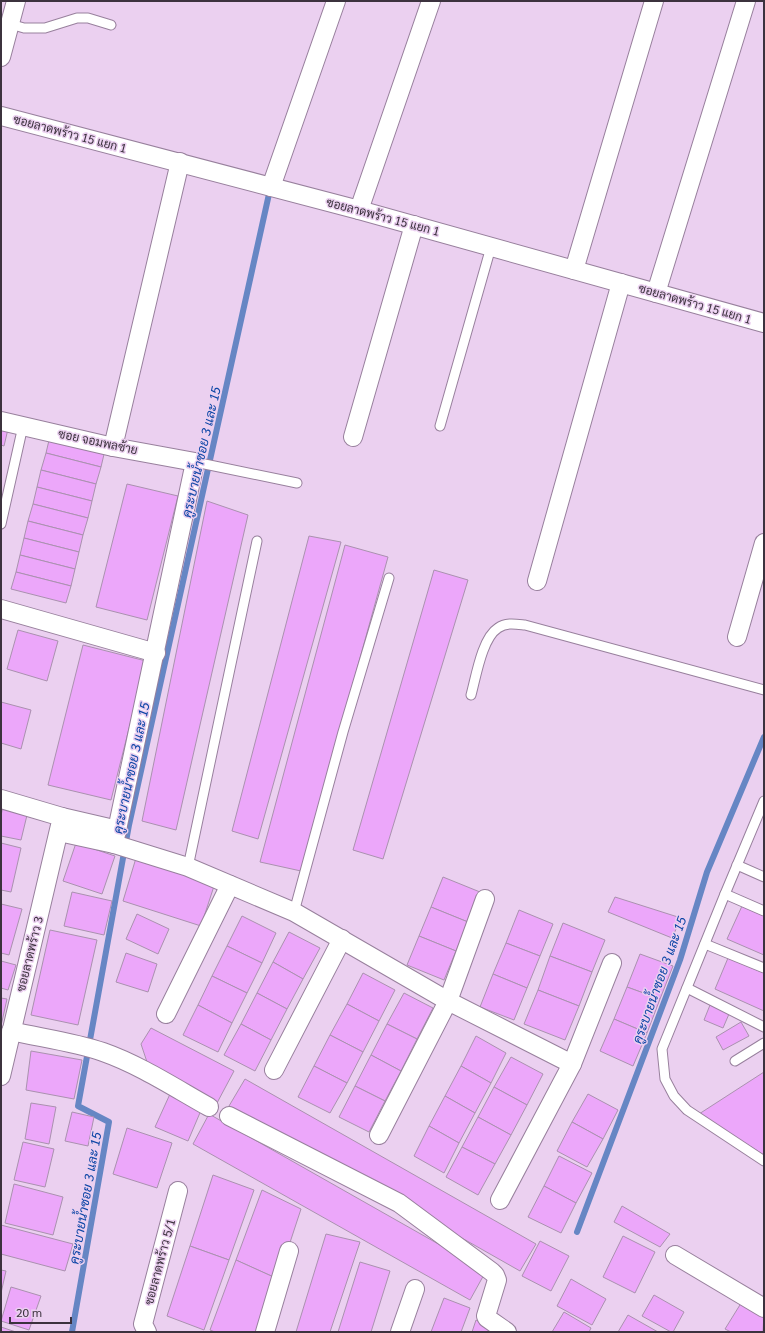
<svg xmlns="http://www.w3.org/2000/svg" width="765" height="1333" viewBox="0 0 765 1333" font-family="Georgia,Sarabun,serif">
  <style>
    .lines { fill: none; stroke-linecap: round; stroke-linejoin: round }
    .stream { stroke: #6686c4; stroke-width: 6 }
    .building { fill: #eca7fa; stroke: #aa91af }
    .lane-casing { stroke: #98809d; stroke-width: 11 }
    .street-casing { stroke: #98809d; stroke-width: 20 }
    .lane { stroke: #fff; stroke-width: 9 }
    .street { stroke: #fff; stroke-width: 18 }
    .labels { text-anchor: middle; stroke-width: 3; stroke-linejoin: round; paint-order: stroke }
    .street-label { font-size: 12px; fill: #3c323e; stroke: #ebd0f0 }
    .water-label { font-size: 13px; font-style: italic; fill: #0d46a6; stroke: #ebd0f0 }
  </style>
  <rect width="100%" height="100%" fill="#ebd0f0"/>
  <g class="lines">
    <g class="stream">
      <polyline points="577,1232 680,960 707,872 764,737"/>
      <polyline points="72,1332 109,1122 78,1106 129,825 269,194"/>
    </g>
  </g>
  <g class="building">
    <polygon points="1,427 8,429 4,446 1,445"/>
    <polygon points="50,436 105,450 101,467 46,453"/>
    <polygon points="46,453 101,467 96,484 41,470"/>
    <polygon points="41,470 96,484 92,501 37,487"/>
    <polygon points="127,484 178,496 147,620 96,607"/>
    <polygon points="37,487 92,501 88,518 33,504"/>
    <polygon points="207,501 248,515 176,830 142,821"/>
    <polygon points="33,504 88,518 83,535 28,521"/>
    <polygon points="28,521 83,535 79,552 24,538"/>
    <polygon points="309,536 341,542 258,839 232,831"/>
    <polygon points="24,538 79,552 75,569 20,555"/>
    <polygon points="345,545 388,557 301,871 260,862"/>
    <polygon points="20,555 75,569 71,586 16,572"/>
    <polygon points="434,570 468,580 383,859 353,850"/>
    <polygon points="16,572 71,586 66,603 11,589"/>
    <polygon points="18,630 58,641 47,681 7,669"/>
    <polygon points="83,645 146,661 111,800 48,785"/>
    <polygon points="1,702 31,710 21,749 1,743"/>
    <polygon points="3,805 28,811 21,840 1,836 1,816"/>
    <polygon points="1,843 21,848 11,892 1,890"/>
    <polygon points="76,843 115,856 102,894 63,881"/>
    <polygon points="136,858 215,883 201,926 123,901"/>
    <polygon points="443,877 480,892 468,922 431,907"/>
    <polygon points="72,892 112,901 104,935 64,926"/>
    <polygon points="615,897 681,918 672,938 608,912"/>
    <polygon points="1,904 22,909 9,955 1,953"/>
    <polygon points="742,906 764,916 764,955 727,939"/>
    <polygon points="431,907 468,922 456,951 419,936"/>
    <polygon points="519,910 553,924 540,956 506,943"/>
    <polygon points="137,914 169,929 158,954 126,939"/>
    <polygon points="242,916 276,933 262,963 227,946"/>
    <polygon points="563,923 605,940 592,972 550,956"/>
    <polygon points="50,930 97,940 78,1025 31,1015"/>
    <polygon points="289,932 320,948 303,979 273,962"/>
    <polygon points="419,936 456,951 444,980 407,965"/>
    <polygon points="506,943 540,956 527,988 493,974"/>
    <polygon points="227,946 262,963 247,993 212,976"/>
    <polygon points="126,953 157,964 148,992 116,982"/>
    <polygon points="640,954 673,966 660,999 627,987"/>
    <polygon points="550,956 592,972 579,1006 538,990"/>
    <polygon points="728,958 764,973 764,1011 715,989"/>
    <polygon points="1,961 16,965 8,990 1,988"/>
    <polygon points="273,962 303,979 287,1009 257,993"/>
    <polygon points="363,973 395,990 379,1021 347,1004"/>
    <polygon points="493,974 527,988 514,1020 480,1007"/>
    <polygon points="212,976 247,993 232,1023 198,1005"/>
    <polygon points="627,987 660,999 647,1033 614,1019"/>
    <polygon points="538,990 579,1006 565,1040 524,1024"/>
    <polygon points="257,993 287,1009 271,1040 241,1024"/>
    <polygon points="404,993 433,1008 417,1039 387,1024"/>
    <polygon points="1,998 7,999 1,1026"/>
    <polygon points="347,1004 379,1021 363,1052 330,1035"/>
    <polygon points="198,1005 232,1023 218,1052 183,1035"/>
    <polygon points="710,1005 729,1014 723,1028 704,1020"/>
    <polygon points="614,1019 647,1033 633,1066 600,1051"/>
    <polygon points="741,1022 749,1036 723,1050 716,1037"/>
    <polygon points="241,1024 271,1040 255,1071 224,1055"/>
    <polygon points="387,1024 417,1039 401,1071 371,1055"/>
    <polygon points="151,1028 234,1071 217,1103 149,1068 141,1044"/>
    <polygon points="330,1035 363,1052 347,1083 314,1066"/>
    <polygon points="476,1036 506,1053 491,1083 461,1066"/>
    <polygon points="31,1051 82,1060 74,1099 26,1090"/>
    <polygon points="371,1055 401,1071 385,1101 355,1086"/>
    <polygon points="511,1057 543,1074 527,1105 494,1087"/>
    <polygon points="314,1066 347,1083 330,1113 298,1097"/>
    <polygon points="461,1066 491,1083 475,1113 445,1096"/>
    <polygon points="764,1072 764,1155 699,1114"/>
    <polygon points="245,1079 536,1244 520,1271 229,1106"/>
    <polygon points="355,1086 385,1101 369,1132 339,1117"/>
    <polygon points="494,1087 527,1105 511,1135 478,1117"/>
    <polygon points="170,1094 202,1108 188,1141 155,1127"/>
    <polygon points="588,1094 618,1110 603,1139 572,1122"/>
    <polygon points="445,1096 475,1113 459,1143 429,1126"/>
    <polygon points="31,1103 56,1107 49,1144 25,1139"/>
    <polygon points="72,1112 94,1117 88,1146 65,1141"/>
    <polygon points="209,1114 486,1271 470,1300 193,1144"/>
    <polygon points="478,1117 511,1135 495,1164 462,1147"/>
    <polygon points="572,1122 603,1139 587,1167 557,1151"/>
    <polygon points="429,1126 459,1143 444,1173 414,1156"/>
    <polygon points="127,1128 172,1143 157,1188 113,1174"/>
    <polygon points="23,1142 54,1149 45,1187 14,1180"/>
    <polygon points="462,1147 495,1164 478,1195 446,1177"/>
    <polygon points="559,1156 592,1173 576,1203 544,1186"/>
    <polygon points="213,1175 254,1190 229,1260 190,1246"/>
    <polygon points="14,1184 63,1197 53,1235 5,1223"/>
    <polygon points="544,1186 576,1203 561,1233 528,1217"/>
    <polygon points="262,1190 301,1209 278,1279 236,1260"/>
    <polygon points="622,1206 670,1234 660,1247 614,1222"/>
    <polygon points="1,1225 73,1244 65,1271 1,1254"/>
    <polygon points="326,1234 360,1242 330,1332 296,1332"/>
    <polygon points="623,1236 655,1252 635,1293 603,1277"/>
    <polygon points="540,1241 569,1256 551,1291 522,1276"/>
    <polygon points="190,1246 229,1260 204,1330 167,1316"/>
    <polygon points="236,1260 278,1279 261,1332 215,1332 210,1330"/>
    <polygon points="360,1262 390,1271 371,1332 338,1332"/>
    <polygon points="1,1270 6,1271 1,1293"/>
    <polygon points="571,1279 606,1299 592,1325 557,1306"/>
    <polygon points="11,1287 41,1296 29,1330 1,1321"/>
    <polygon points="654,1295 684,1312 673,1332 671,1332 642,1316"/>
    <polygon points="444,1298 470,1308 461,1332 431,1332"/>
    <polygon points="743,1300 764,1313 763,1332 731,1332 725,1329"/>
    <polygon points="564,1312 591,1328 589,1332 552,1332"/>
    <polygon points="628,1315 658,1332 618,1332"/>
    <polygon points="476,1320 498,1332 472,1332"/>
    <polygon points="1,1327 16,1332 1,1332"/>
  </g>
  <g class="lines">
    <g class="lane-casing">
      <g id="lane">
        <polyline points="10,24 24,28 45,28 77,18 88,18 111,25"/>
        <polyline points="440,426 491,247"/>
        <polyline points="195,462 297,483"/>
        <polyline points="1,524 23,426"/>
        <path d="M471 695C476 677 482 638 498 628 506 622 516 624 525 625L764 690"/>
        <polyline points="764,801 725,894 662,1049 665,1079 674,1096 687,1110 764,1161"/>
        <polyline points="737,865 764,877"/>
        <polyline points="188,867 257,541"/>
        <polyline points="725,894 764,911"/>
        <polyline points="294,912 343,732 389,578"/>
        <polyline points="705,944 764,968"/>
        <polyline points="687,988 764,1027"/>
        <polyline points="735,1061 764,1043"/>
      </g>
    </g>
    <g class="street-casing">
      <g id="street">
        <polyline points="1,57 16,1"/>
        <polyline points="1,116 359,210 764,323"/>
        <polyline points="271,187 336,1"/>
        <polyline points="359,210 431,1"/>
        <polyline points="574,270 654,1"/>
        <polyline points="656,293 746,1"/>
        <polyline points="1,421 113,447 195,462 114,844 59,832"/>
        <polyline points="353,437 414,225"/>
        <polyline points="113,447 180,162"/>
        <polyline points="537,581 621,283"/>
        <polyline points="1,609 156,653"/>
        <polyline points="737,637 764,543"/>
        <polyline points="1,799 62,817 1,1076"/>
        <polyline points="62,817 118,830"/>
        <polyline points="114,844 188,867 294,912 448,1001 572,1064"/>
        <polyline points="166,1014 230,885"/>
        <path d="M11 1031C42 1038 74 1042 103 1052 140 1065 175 1088 209 1107"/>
        <polyline points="274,1070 342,939"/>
        <polyline points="229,1116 399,1203 492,1272 495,1275 497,1280 486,1316 487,1318 507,1332"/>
        <polyline points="379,1135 448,1001 485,899"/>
        <polyline points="500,1200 572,1064 612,963"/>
        <polyline points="675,1255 764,1308"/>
        <polyline points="147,1332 143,1324 178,1191"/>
        <polyline points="265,1332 289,1251"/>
        <polyline points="400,1332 415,1289"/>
      </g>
    </g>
    <use href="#lane" class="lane"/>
    <use href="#street" class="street"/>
  </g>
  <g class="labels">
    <g class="street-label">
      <text transform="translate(70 134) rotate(15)" y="4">ซอยลาดพร้าว 15 แยก 1</text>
      <text transform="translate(383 217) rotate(15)" y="4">ซอยลาดพร้าว 15 แยก 1</text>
      <text transform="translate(695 304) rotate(16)" y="4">ซอยลาดพร้าว 15 แยก 1</text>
      <text transform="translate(98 442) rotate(12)" y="4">ซอย จอมพลซ้าย</text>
      <text transform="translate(30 954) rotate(-76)" y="4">ซอยลาดพร้าว 3</text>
      <text transform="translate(160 1262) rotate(-75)" y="4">ซอยลาดพร้าว 5/1</text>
    </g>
    <g class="water-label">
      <text transform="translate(201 452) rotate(-77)" y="5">คูระบายน้ำซอย 3 และ 15</text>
      <text transform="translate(131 768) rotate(-78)" y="5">คูระบายน้ำซอย 3 และ 15</text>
      <text transform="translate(659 980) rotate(-70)" y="5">คูระบายน้ำซอย 3 และ 15</text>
      <text transform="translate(85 1198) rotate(-80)" y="5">คูระบายน้ำซอย 3 และ 15</text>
    </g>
  </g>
  <rect width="765" height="1333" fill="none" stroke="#3c323e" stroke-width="4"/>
  <path d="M10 1317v6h61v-6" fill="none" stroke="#3c323e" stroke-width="2"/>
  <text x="16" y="1317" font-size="12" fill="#3c323e" stroke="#ebd0f0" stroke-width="3" paint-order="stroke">20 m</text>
</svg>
